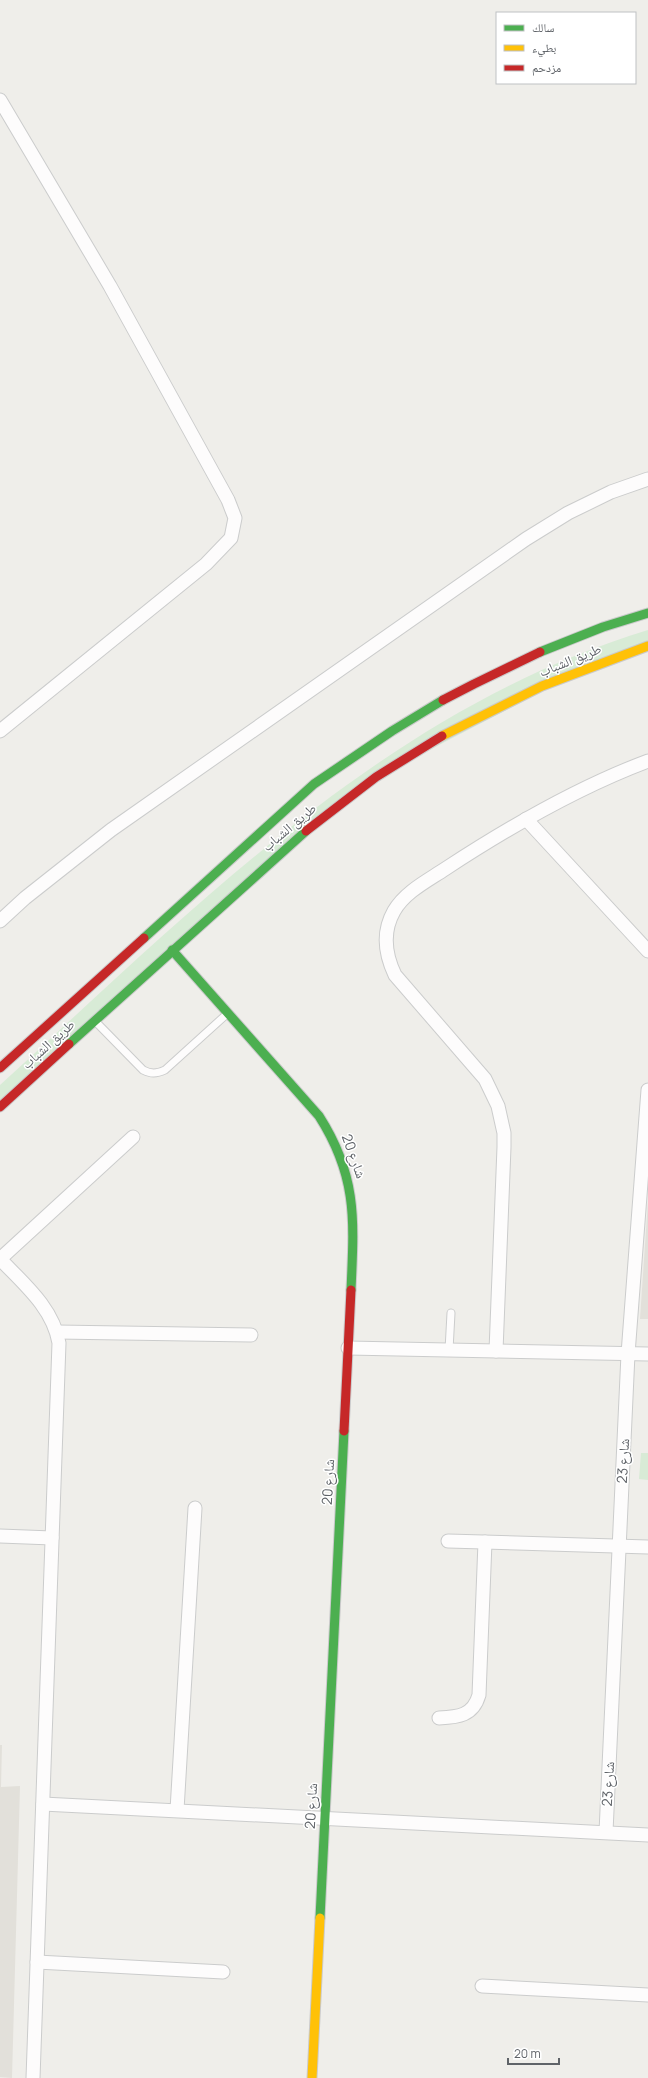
<svg xmlns="http://www.w3.org/2000/svg" width="648" height="2078" viewBox="0 0 648 2078" font-family="Manrope,'Noto Naskh Arabic',sans-serif">
  <style>
    .education { fill: #e2e0da }
    .green { fill: #d8ebd6 }
    .lines { fill: none; stroke-linecap: round; stroke-linejoin: round }
    .lane-casing { stroke: #cbcccc; stroke-width: 9 }
    .street-casing { stroke: #cbcccc; stroke-width: 15 }
    .fast-casing { stroke: #cacacb; stroke-width: 11 }
    .slow-casing { stroke: #cacacb; stroke-width: 11 }
    .jam-casing { stroke: #cacacb; stroke-width: 11 }
    .lane { stroke: #fdfcfc; stroke-width: 7 }
    .street { stroke: #fdfcfc; stroke-width: 13 }
    .fast { stroke: #4caf50; stroke-width: 9 }
    .slow { stroke: #ffc107; stroke-width: 9 }
    .jam { stroke: #c62828; stroke-width: 9 }
    .labels { text-anchor: middle; stroke-width: 3; stroke-linejoin: round; paint-order: stroke }
    .street-label { font-size: 14px; fill: #5f6368; stroke: #fff }
  </style>
  <rect width="100%" height="100%" fill="#efeeea"/>
  <g class="education">
    <polygon points="648,1201 648,1319 640,1319"/>
    <polygon points="0,1745 2,1745 1,1787 20,1786 12,2078 0,2077"/>
  </g>
  <g class="green">
    <path d="M648 630V643L620 651 362 785 0 1100V1085C195 907 388 709 648 630Z"/>
    <polygon points="641,1453 648,1453 648,1480 639,1479"/>
  </g>
  <g class="lines">
    <g class="lane-casing">
      <g id="lane">
        <path d="M95 1021 143 1070C151 1074 156 1074 165 1070L228 1013"/>
        <polyline points="449,1350 451,1313"/>
      </g>
    </g>
    <g class="street-casing">
      <g id="street">
        <polyline points="0,100 110,286 228,500 235,518 231,538 206,564 0,731"/>
        <polyline points="526,819 648,951"/>
        <polyline points="0,921 25,898 111,830 526,539 568,513 611,492 648,479"/>
        <path d="M0 1259C24 1284 53 1308 59 1343L33 2078"/>
        <polyline points="0,1259 133,1137"/>
        <polyline points="57,1332 251,1335"/>
        <polyline points="348,1348 648,1354"/>
        <path d="M496 1351 504 1147V1133L498 1106 485 1079 395 975C385 954 382 932 394 911 405 892 427 881 445 869 509 827 576 788 648 761"/>
        <polyline points="0,1536 52,1538"/>
        <polyline points="448,1541 648,1547"/>
        <path d="M439 1718C458 1717 473 1716 479 1695L485 1542"/>
        <polyline points="43,1804 648,1835"/>
        <polyline points="177,1810 195,1508"/>
        <polyline points="606,1832 628,1354 648,1090"/>
        <polyline points="37,1962 223,1972"/>
        <polyline points="482,1986 648,1995"/>
      </g>
    </g>
    <g class="fast-casing">
      <g id="fast">
        <polyline points="540,652 603,627 648,613"/>
        <polyline points="144,938 314,784 392,731 443,700"/>
        <path d="M172 950 319 1116C358 1177 354 1221 351 1290"/>
        <polyline points="69,1044 306,831"/>
        <polyline points="320,1918 344,1431"/>
      </g>
    </g>
    <g class="slow-casing">
      <g id="slow">
        <polyline points="442,736 542,686 648,646"/>
        <polyline points="312,2078 320,1918"/>
      </g>
    </g>
    <g class="jam-casing">
      <g id="jam">
        <polyline points="443,700 474,684 540,652"/>
        <polyline points="306,831 376,777 442,736"/>
        <polyline points="0,1068 144,938"/>
        <polyline points="0,1107 69,1044"/>
        <polyline points="344,1431 351,1290"/>
      </g>
    </g>
    <use href="#lane" class="lane"/>
    <use href="#street" class="street"/>
    <use href="#fast" class="fast"/>
    <use href="#slow" class="slow"/>
    <use href="#jam" class="jam"/>
  </g>
  <g class="labels">
    <g class="street-label">
      <text transform="translate(570 660) rotate(-22)" y="5">طريق الشباب</text>
      <text transform="translate(289 827) rotate(-40)" y="5">طريق الشباب</text>
      <text transform="translate(48 1044) rotate(-42)" y="5">طريق الشباب</text>
      <text transform="translate(354 1156) rotate(70)" y="5">شارع 20</text>
      <text transform="translate(623 1461) rotate(-87)" y="5">شارع 23</text>
      <text transform="translate(328 1482) rotate(-87)" y="5">شارع 20</text>
      <text transform="translate(608 1784) rotate(-87)" y="5">شارع 23</text>
      <text transform="translate(311 1806) rotate(-87)" y="5">شارع 20</text>
    </g>
  </g>
  <rect x="496" y="12" width="140" height="72" fill="#ffffff" stroke="#bfc1c3"/>
  <rect x="504" y="25" width="20" height="6" fill="#4caf50" stroke="#bfc1c3"/>
  <text x="532" y="32" font-size="12" fill="#5f6368">سالك</text>
  <rect x="504" y="45" width="20" height="6" fill="#ffc107" stroke="#bfc1c3"/>
  <text x="532" y="52" font-size="12" fill="#5f6368">بطيء</text>
  <rect x="504" y="65" width="20" height="6" fill="#c62828" stroke="#bfc1c3"/>
  <text x="532" y="72" font-size="12" fill="#5f6368">مزدحم</text>
  <path d="M508 2058v6h51v-6" fill="none" stroke="#5f6368" stroke-width="2"/>
  <text x="514" y="2058" font-size="12" fill="#5f6368" stroke="#ffffff" stroke-width="3" paint-order="stroke">20 m</text>
</svg>
